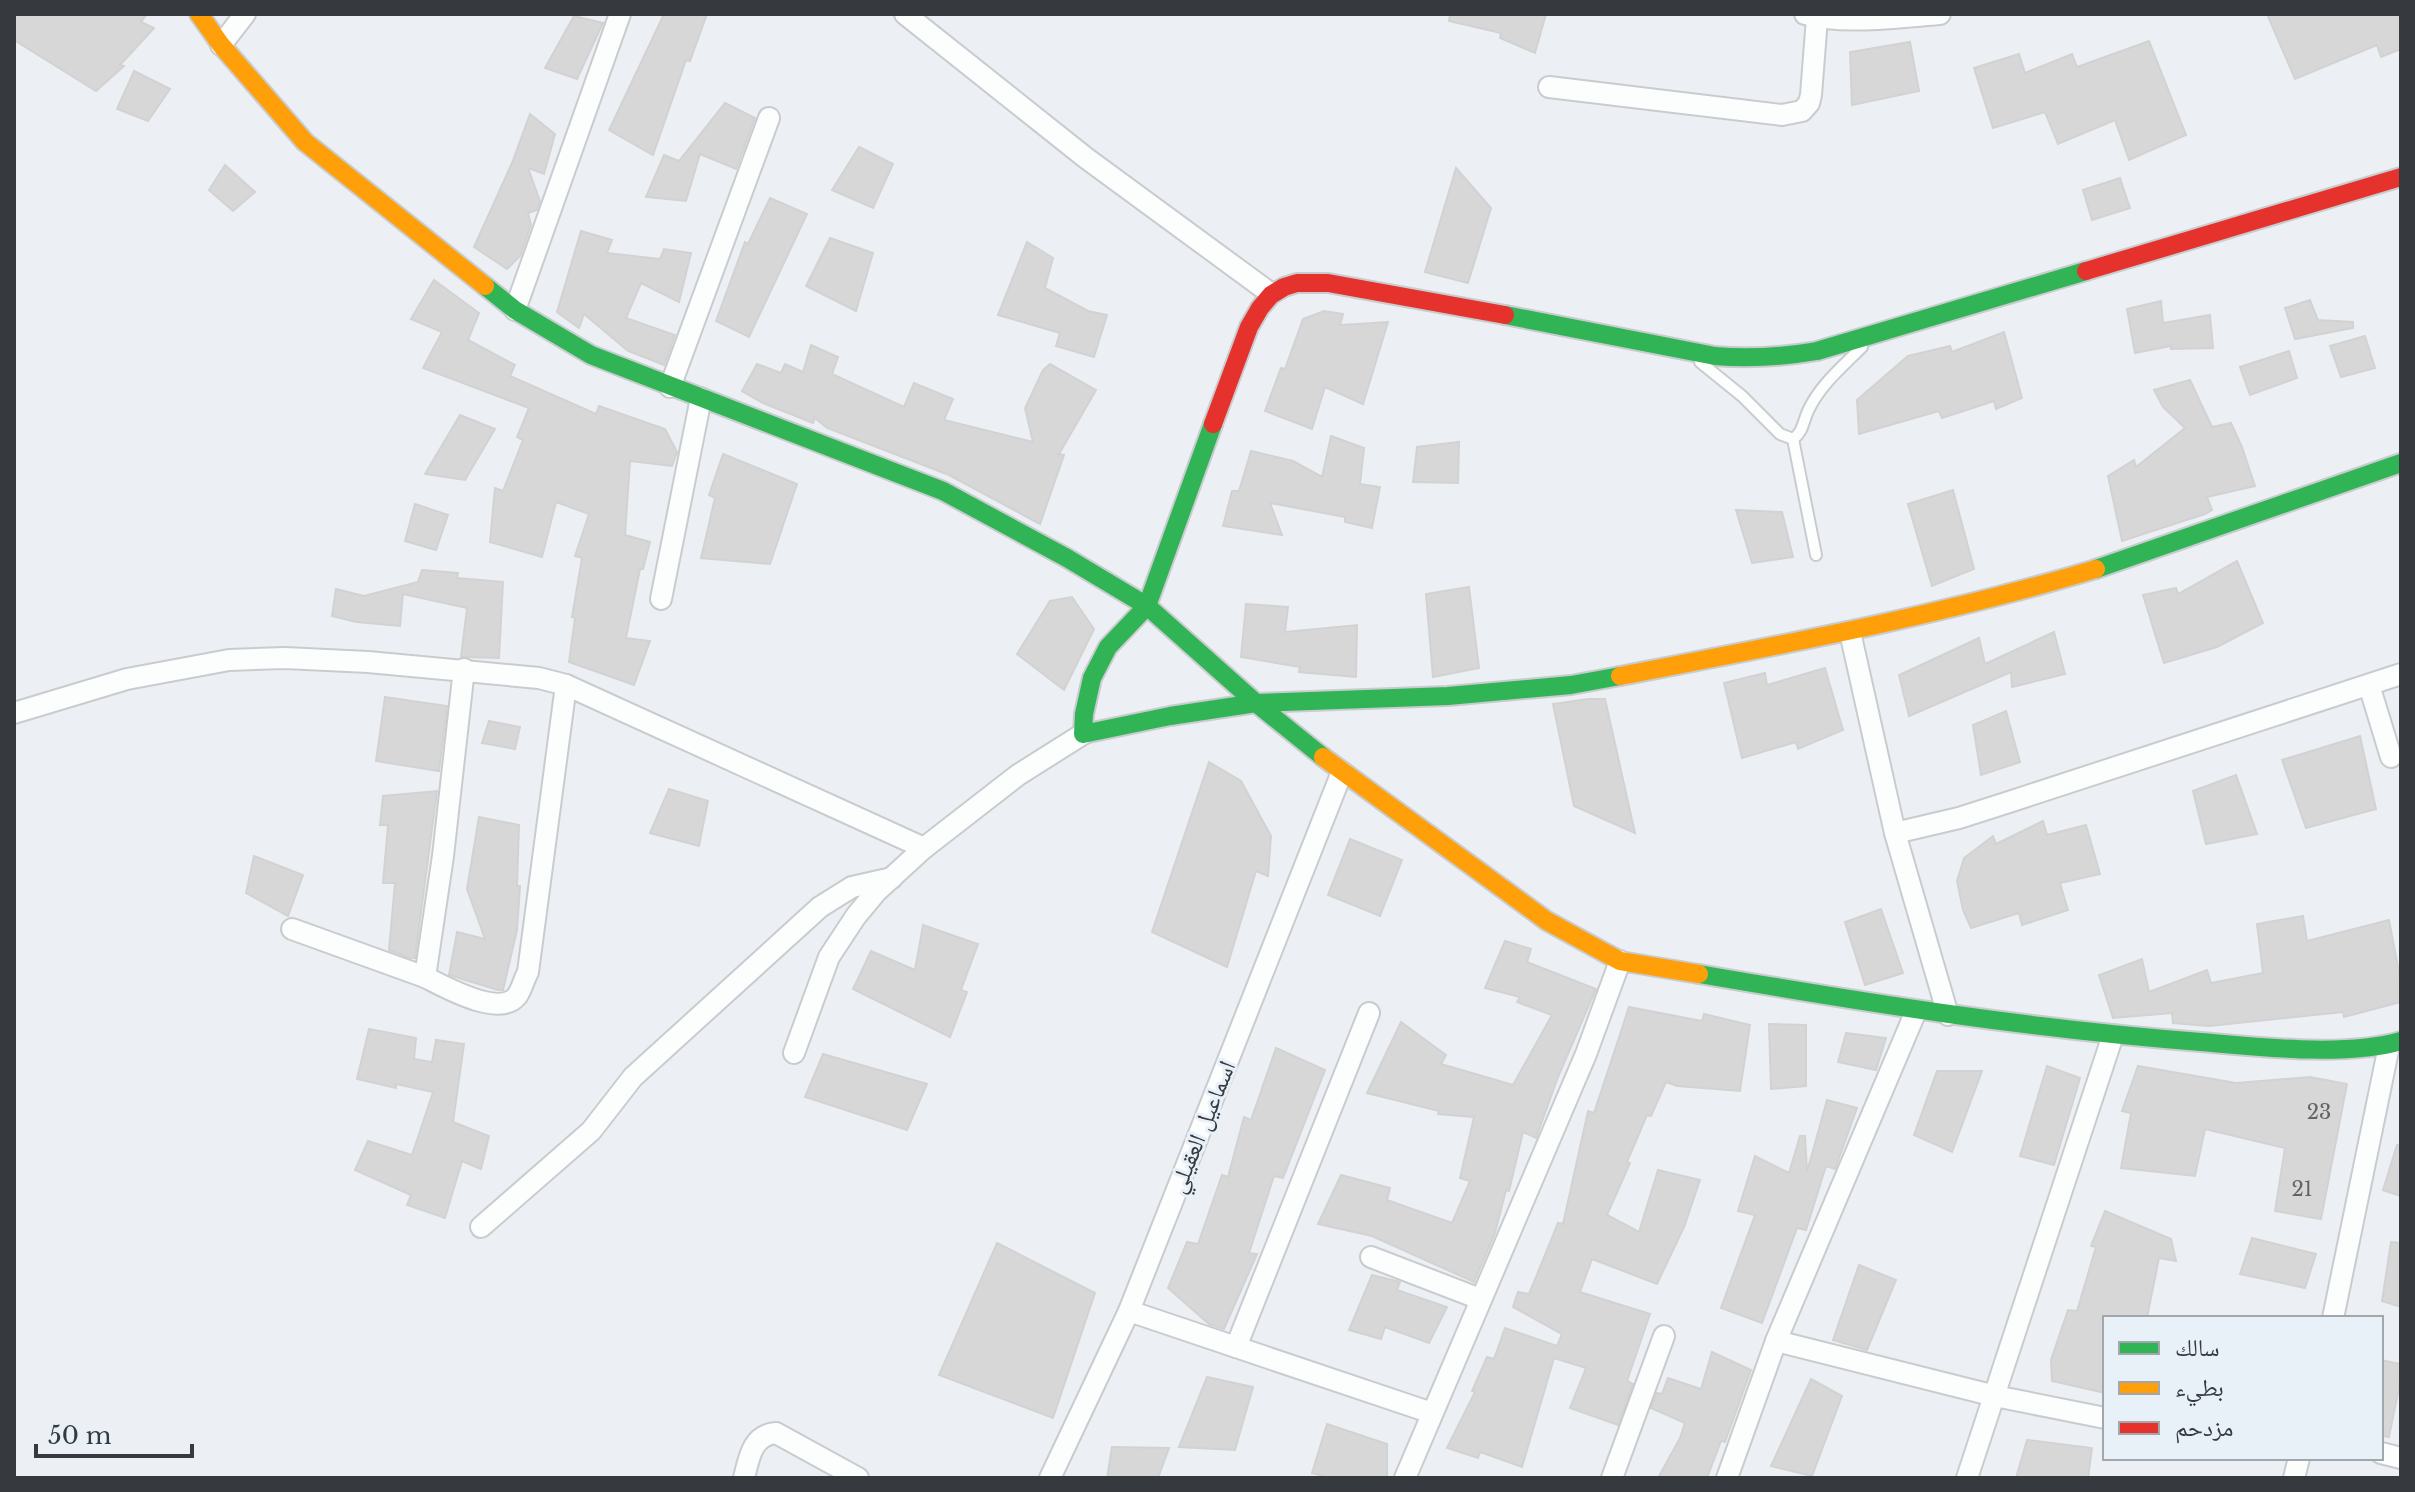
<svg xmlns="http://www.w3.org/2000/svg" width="2415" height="1492" viewBox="0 0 2415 1492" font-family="'Libre Baskerville','Noto Naskh Arabic',serif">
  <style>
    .building { fill: #d7d7d7; stroke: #d2d2d2; stroke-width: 2 }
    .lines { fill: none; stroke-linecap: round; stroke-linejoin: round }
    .lane-casing { stroke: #c9cccf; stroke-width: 14 }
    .street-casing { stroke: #c9cccf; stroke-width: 24 }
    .fast-casing { stroke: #c9cccf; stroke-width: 22 }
    .slow-casing { stroke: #c9cccf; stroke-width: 22 }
    .jam-casing { stroke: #c9cccf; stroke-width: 22 }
    .lane { stroke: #fcfdfd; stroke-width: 10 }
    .street { stroke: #fcfdfd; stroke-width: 20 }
    .fast { stroke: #30b455; stroke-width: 18 }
    .slow { stroke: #ff9f0a; stroke-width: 18 }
    .jam { stroke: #e5322d; stroke-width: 18 }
    .labels { text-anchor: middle; stroke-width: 6; stroke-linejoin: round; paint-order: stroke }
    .number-label { font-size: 20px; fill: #616366 }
    .street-label { font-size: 24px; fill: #36393d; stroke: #e8f0f8 }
  </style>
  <rect width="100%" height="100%" fill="#ecf0f4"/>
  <g class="building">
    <polygon points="14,14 147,14 141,22 154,28 120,65 124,66 96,91 14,40"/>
    <polygon points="664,14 707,14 690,61 686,60 653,155 609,130"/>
    <polygon points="1450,14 1546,14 1535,53 1500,38 1501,33 1449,21"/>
    <polygon points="2267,14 2401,14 2401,49 2381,57 2377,45 2295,79"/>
    <polygon points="574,16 603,23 577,79 545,68"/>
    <polygon points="2149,41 2186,135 2129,160 2115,120 2058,144 2045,112 1993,128 1974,68 2019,54 2025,73 2072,54 2077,67"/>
    <polygon points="1910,42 1919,91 1852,105 1850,52"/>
    <polygon points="134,71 170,89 148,121 117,109"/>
    <polygon points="725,103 755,118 736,169 700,154 686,201 646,197 664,155 679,161"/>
    <polygon points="530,114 555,134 544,174 528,168 540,201 537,210 528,213 531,225 520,256 507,269 474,247 512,163"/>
    <polygon points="859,147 893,164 873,208 832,190"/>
    <polygon points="225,165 255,192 233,211 209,190"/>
    <polygon points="1456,168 1491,208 1468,283 1425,272"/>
    <polygon points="2120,178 2130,208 2092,220 2083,190"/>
    <polygon points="770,198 807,214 749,337 716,321 745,242 748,244"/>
    <polygon points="581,231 612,240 607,253 660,259 664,249 691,253 679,302 641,283 626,318 675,335 664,365 628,351 584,314 579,328 557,312"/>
    <polygon points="830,238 873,253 856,311 806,286"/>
    <polygon points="1027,242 1053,258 1045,288 1088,311 1107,315 1094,357 1056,346 1060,333 998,315"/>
    <polygon points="434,280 479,313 468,340 515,365 510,376 596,414 599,406 665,429 677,452 672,466 630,461 625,535 650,542 643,569 640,569 626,638 650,641 634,685 569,662 575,618 572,617 582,558 575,556 589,514 556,502 542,557 490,542 495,488 503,491 523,440 517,437 529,408 423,368 442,332 411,319"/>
    <polygon points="2310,300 2318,320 2353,322 2353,328 2295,339 2285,308"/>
    <polygon points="2161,301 2163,323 2210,315 2213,348 2171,349 2171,346 2135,353 2127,309"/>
    <polygon points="1324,311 1343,314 1340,325 1388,322 1363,404 1325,387 1312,429 1265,411 1281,368 1285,369 1303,319"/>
    <polygon points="2004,332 2022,398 1996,409 1994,401 1942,418 1939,411 1859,434 1857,400 1908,356 1950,346 1952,352"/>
    <polygon points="2365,336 2375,368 2341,377 2330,346"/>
    <polygon points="811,345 838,357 832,374 904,407 914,383 953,399 944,420 1033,442 1025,408 1043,370 1050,364 1096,390 1059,454 1064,455 1040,524 949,475 827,428 815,418 813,423 763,403 742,391 757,364 781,373 785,364 803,372"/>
    <polygon points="2289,351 2297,378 2250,395 2240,367"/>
    <polygon points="2190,380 2212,427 2231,423 2242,447 2255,486 2207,497 2212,510 2205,514 2122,541 2108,476 2134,460 2136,467 2185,428 2163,407 2154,390"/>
    <polygon points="460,415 495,429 465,480 425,474"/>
    <polygon points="1331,436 1364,448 1360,484 1380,487 1372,528 1345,522 1345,517 1270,503 1282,535 1223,526 1232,491 1239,491 1251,451 1293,461 1322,477"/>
    <polygon points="1459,442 1458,483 1413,482 1417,447"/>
    <polygon points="723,454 797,484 770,564 701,558 715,498 709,495"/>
    <polygon points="1953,490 1974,569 1932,586 1908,504"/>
    <polygon points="415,504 448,515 436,550 405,541"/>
    <polygon points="1736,510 1782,512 1793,557 1752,563"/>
    <polygon points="2237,561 2263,623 2217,647 2164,663 2143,595 2176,588 2178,594"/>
    <polygon points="422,570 458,573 457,578 503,582 499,658 461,657 467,608 403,594 400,626 356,622 332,616 336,589 364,596 418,582"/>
    <polygon points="1469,587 1479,668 1433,677 1426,594"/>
    <polygon points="1072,597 1094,629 1064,690 1017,654 1050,601"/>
    <polygon points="1246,604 1288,607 1285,632 1357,625 1356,677 1299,672 1300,667 1241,657"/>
    <polygon points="2054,632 2065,674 2012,687 2011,672 1909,716 1899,675 1979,638 1985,664"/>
    <polygon points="1825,668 1843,730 1798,749 1796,742 1742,758 1724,683 1765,673 1767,685"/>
    <polygon points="385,697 447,706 439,771 376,761"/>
    <polygon points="1588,699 1605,699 1635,833 1574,806 1553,704"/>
    <polygon points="2006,711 2020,762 1981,775 1973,725"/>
    <polygon points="489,721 520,727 515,749 482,743"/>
    <polygon points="2360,736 2376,809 2306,828 2282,760"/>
    <polygon points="1209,762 1241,781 1271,836 1268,876 1256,871 1227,967 1152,932"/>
    <polygon points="2236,775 2257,834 2206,844 2193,791"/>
    <polygon points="669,789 708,801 699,846 650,833"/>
    <polygon points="437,791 415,958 410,958 389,950 395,883 383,883 388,825 380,825 383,796"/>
    <polygon points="479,817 519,825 517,886 520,886 517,930 503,990 498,990 449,975 457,932 485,939 467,889"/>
    <polygon points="2043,821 2047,835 2086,825 2100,874 2060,883 2068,910 2022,925 2019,913 1971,928 1963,910 1957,881 1964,858 1993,836 1996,844"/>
    <polygon points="1350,839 1402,860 1380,916 1328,895"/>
    <polygon points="254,856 303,875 288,916 246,893"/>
    <polygon points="1881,909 1903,973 1865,985 1845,922"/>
    <polygon points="2303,916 2307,941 2389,920 2401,983 2401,1002 2344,1017 2343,1012 2209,1026 2173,1023 2172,1013 2113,1018 2099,975 2142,959 2149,992 2207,970 2211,983 2263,973 2257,924"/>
    <polygon points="923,925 978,944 961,990 967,992 950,1037 853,989 871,951 915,970"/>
    <polygon points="1505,941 1531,949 1527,962 1596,989 1558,1077 1536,1138 1523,1132 1509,1191 1506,1190 1495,1233 1474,1282 1372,1236 1318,1224 1341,1175 1390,1188 1387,1200 1452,1223 1470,1181 1460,1178 1474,1117 1438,1114 1439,1111 1367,1093 1401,1022 1446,1055 1441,1064 1513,1085 1552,1015 1517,1002 1520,997 1485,988"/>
    <polygon points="1629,1007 1702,1021 1704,1014 1750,1025 1740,1091 1677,1086 1666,1082 1651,1116 1647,1115 1627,1162 1630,1163 1607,1215 1639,1232 1658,1170 1700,1180 1684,1227 1657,1284 1592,1259 1580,1292 1650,1314 1627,1381 1633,1384 1618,1425 1570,1408 1586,1368 1554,1358 1522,1467 1480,1452 1478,1458 1447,1448 1475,1392 1472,1391 1487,1357 1494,1359 1505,1328 1557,1346 1562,1334 1513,1307 1518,1292 1529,1294 1558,1223 1563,1224 1588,1111 1594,1113"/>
    <polygon points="1769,1024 1806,1025 1806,1086 1771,1089"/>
    <polygon points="369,1029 416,1038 414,1059 432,1062 436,1040 464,1044 453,1122 489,1136 481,1169 462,1161 445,1218 407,1205 411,1195 355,1170 368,1141 412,1155 433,1092 396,1084 396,1088 357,1079"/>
    <polygon points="1846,1033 1886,1038 1876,1070 1838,1062"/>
    <polygon points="1276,1048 1325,1070 1283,1178 1274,1176 1249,1253 1257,1254 1224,1329 1209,1324 1168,1288 1187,1242 1198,1244 1222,1175 1228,1177 1244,1117 1251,1120"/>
    <polygon points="823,1054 927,1084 907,1130 805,1097"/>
    <polygon points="2047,1066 2080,1078 2054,1165 2020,1156"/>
    <polygon points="2138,1066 2236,1083 2310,1077 2347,1084 2321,1219 2275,1211 2285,1148 2205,1129 2195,1176 2121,1168 2131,1113 2122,1111"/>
    <polygon points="1937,1071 1982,1071 1952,1152 1914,1135"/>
    <polygon points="1827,1100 1857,1108 1835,1169 1826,1166 1806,1230 1797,1228 1762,1323 1721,1308 1755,1215 1738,1211 1755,1156 1789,1173 1800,1136 1805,1136 1807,1172"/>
    <polygon points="2397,1145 2401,1146 2401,1196 2383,1190"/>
    <polygon points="2105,1211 2171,1239 2176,1261 2159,1258 2147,1318 2105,1318 2105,1393 2052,1381 2051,1360 2068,1310 2077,1311 2096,1247 2091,1246"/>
    <polygon points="2252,1238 2316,1254 2305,1288 2240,1274"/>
    <polygon points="2391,1242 2401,1243 2401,1307 2382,1301"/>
    <polygon points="997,1243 1095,1293 1053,1418 939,1375"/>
    <polygon points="1859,1265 1896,1280 1867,1350 1833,1340"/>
    <polygon points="1372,1275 1400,1282 1397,1290 1447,1307 1429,1343 1385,1327 1381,1339 1349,1330"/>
    <polygon points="1712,1352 1751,1370 1725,1442 1721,1441 1707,1478 1658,1478 1680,1438 1685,1423 1651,1408 1657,1393 1662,1394 1668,1378 1701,1389"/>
    <polygon points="2381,1360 2401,1364 2401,1378 2389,1437 2381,1436"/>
    <polygon points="1207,1377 1253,1387 1235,1450 1179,1447"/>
    <polygon points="1811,1379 1842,1396 1812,1476 1771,1466"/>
    <polygon points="1327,1424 1387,1444 1387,1478 1330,1478 1312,1473"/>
    <polygon points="2027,1440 2092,1448 2088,1478 2016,1478"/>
    <polygon points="1112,1447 1169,1448 1158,1478 1107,1478"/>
  </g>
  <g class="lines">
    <g class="lane-casing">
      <g id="lane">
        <path d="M1700 362 1742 396 1780 434 1793 439C1803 432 1803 422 1808 411 1820 385 1842 367 1862 347"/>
        <polyline points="1793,439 1816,555"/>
      </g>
    </g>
    <g class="street-casing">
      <g id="street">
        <polyline points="905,14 1086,158 1270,293"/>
        <path d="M1805 14C1841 25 1901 17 1940 14"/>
        <polyline points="221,45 245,14"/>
        <polyline points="1549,87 1782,115 1802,111 1809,103 1811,95 1817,18"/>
        <polyline points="515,310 620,14"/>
        <polyline points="670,387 769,118"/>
        <polyline points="661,599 701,398"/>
        <polyline points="1850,632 1895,833 1948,1015"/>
        <path d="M464 669 443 856 425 977C445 987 499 1018 517 996 522 989 524 979 528 972L566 685"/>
        <polyline points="2369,685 2391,757"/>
        <polyline points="14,713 127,679 229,660 285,658 368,662 539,678 566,685 924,848"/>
        <polyline points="1895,833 1959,818 2009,802 2401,674"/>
        <polyline points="292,929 425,977"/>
        <polyline points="794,1053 829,957 856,916 876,892 924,848 1018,775 1083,734"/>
        <polyline points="481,1227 591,1131 633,1077 820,907 852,887 892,878"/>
        <polyline points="1371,1257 1480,1299"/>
        <polyline points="1129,1311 1432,1413"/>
        <polyline points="2333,1318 2389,1046"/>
        <polyline points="1776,1341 1995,1396 2105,1418"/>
        <polyline points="1236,1347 1369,1013"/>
        <polyline points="2381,1453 2401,1458"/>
        <path d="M744 1478C749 1458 752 1435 776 1433L858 1478"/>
        <polyline points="1050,1478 1129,1311 1342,772"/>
        <polyline points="1405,1478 1586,1054 1620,961"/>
        <polyline points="1612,1478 1664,1336"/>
        <polyline points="1727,1478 1776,1341 1916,1011"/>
        <polyline points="1967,1478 2113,1035"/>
        <polyline points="2294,1478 2299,1458"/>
      </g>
    </g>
    <g class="fast-casing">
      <g id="fast">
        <polyline points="485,286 515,310 591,355 943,491 1067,558 1147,606 1256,703 1323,757"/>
        <path d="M1505 315 1715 356C1750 359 1782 357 1817 351L2086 271"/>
        <polyline points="1213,424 1147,606 1108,647 1092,678 1084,714 1083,734 1170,716 1256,703 1448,696 1571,685 1620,676"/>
        <polyline points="2096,569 2401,463"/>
        <path d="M1699 974C1867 1003 2031 1029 2201 1042 2259 1047 2346 1057 2401 1041"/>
      </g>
    </g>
    <g class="slow-casing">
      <g id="slow">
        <polyline points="199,14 221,45 305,142 485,286"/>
        <path d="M1620 676C1780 645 1940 616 2096 569"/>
        <polyline points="1323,757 1547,921 1620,961 1699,974"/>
      </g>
    </g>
    <g class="jam-casing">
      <g id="jam">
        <polyline points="2086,271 2401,177"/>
        <polyline points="1213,424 1249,327 1260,308 1271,295 1284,287 1297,283 1328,283 1505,315"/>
      </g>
    </g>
    <use href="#lane" class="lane"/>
    <use href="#street" class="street"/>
    <use href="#fast" class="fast"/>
    <use href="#slow" class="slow"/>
    <use href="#jam" class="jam"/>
  </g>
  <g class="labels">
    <g class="number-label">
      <text x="2319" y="1119">23</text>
      <text x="2302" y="1196">21</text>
    </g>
    <g class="street-label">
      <text transform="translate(1202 1127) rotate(-68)" y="8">اسماعيل العقيلي</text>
    </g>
  </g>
  <rect width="2415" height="1492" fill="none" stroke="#36393d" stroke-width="32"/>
  <rect x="2103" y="1316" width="280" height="144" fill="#e8f0f8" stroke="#a1a7ad" stroke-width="2"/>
  <rect x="2119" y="1342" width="40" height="12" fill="#30b455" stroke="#a1a7ad" stroke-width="2"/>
  <text x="2175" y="1356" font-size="24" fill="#36393d">سالك</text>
  <rect x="2119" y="1382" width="40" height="12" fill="#ff9f0a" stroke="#a1a7ad" stroke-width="2"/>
  <text x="2175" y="1396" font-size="24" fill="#36393d">بطيء</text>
  <rect x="2119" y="1422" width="40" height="12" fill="#e5322d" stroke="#a1a7ad" stroke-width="2"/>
  <text x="2175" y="1436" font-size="24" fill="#36393d">مزدحم</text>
  <path d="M36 1444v12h156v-12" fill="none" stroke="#36393d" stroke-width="4"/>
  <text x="48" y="1444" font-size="24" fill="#36393d" stroke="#e8f0f8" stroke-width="6" paint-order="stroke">50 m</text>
</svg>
